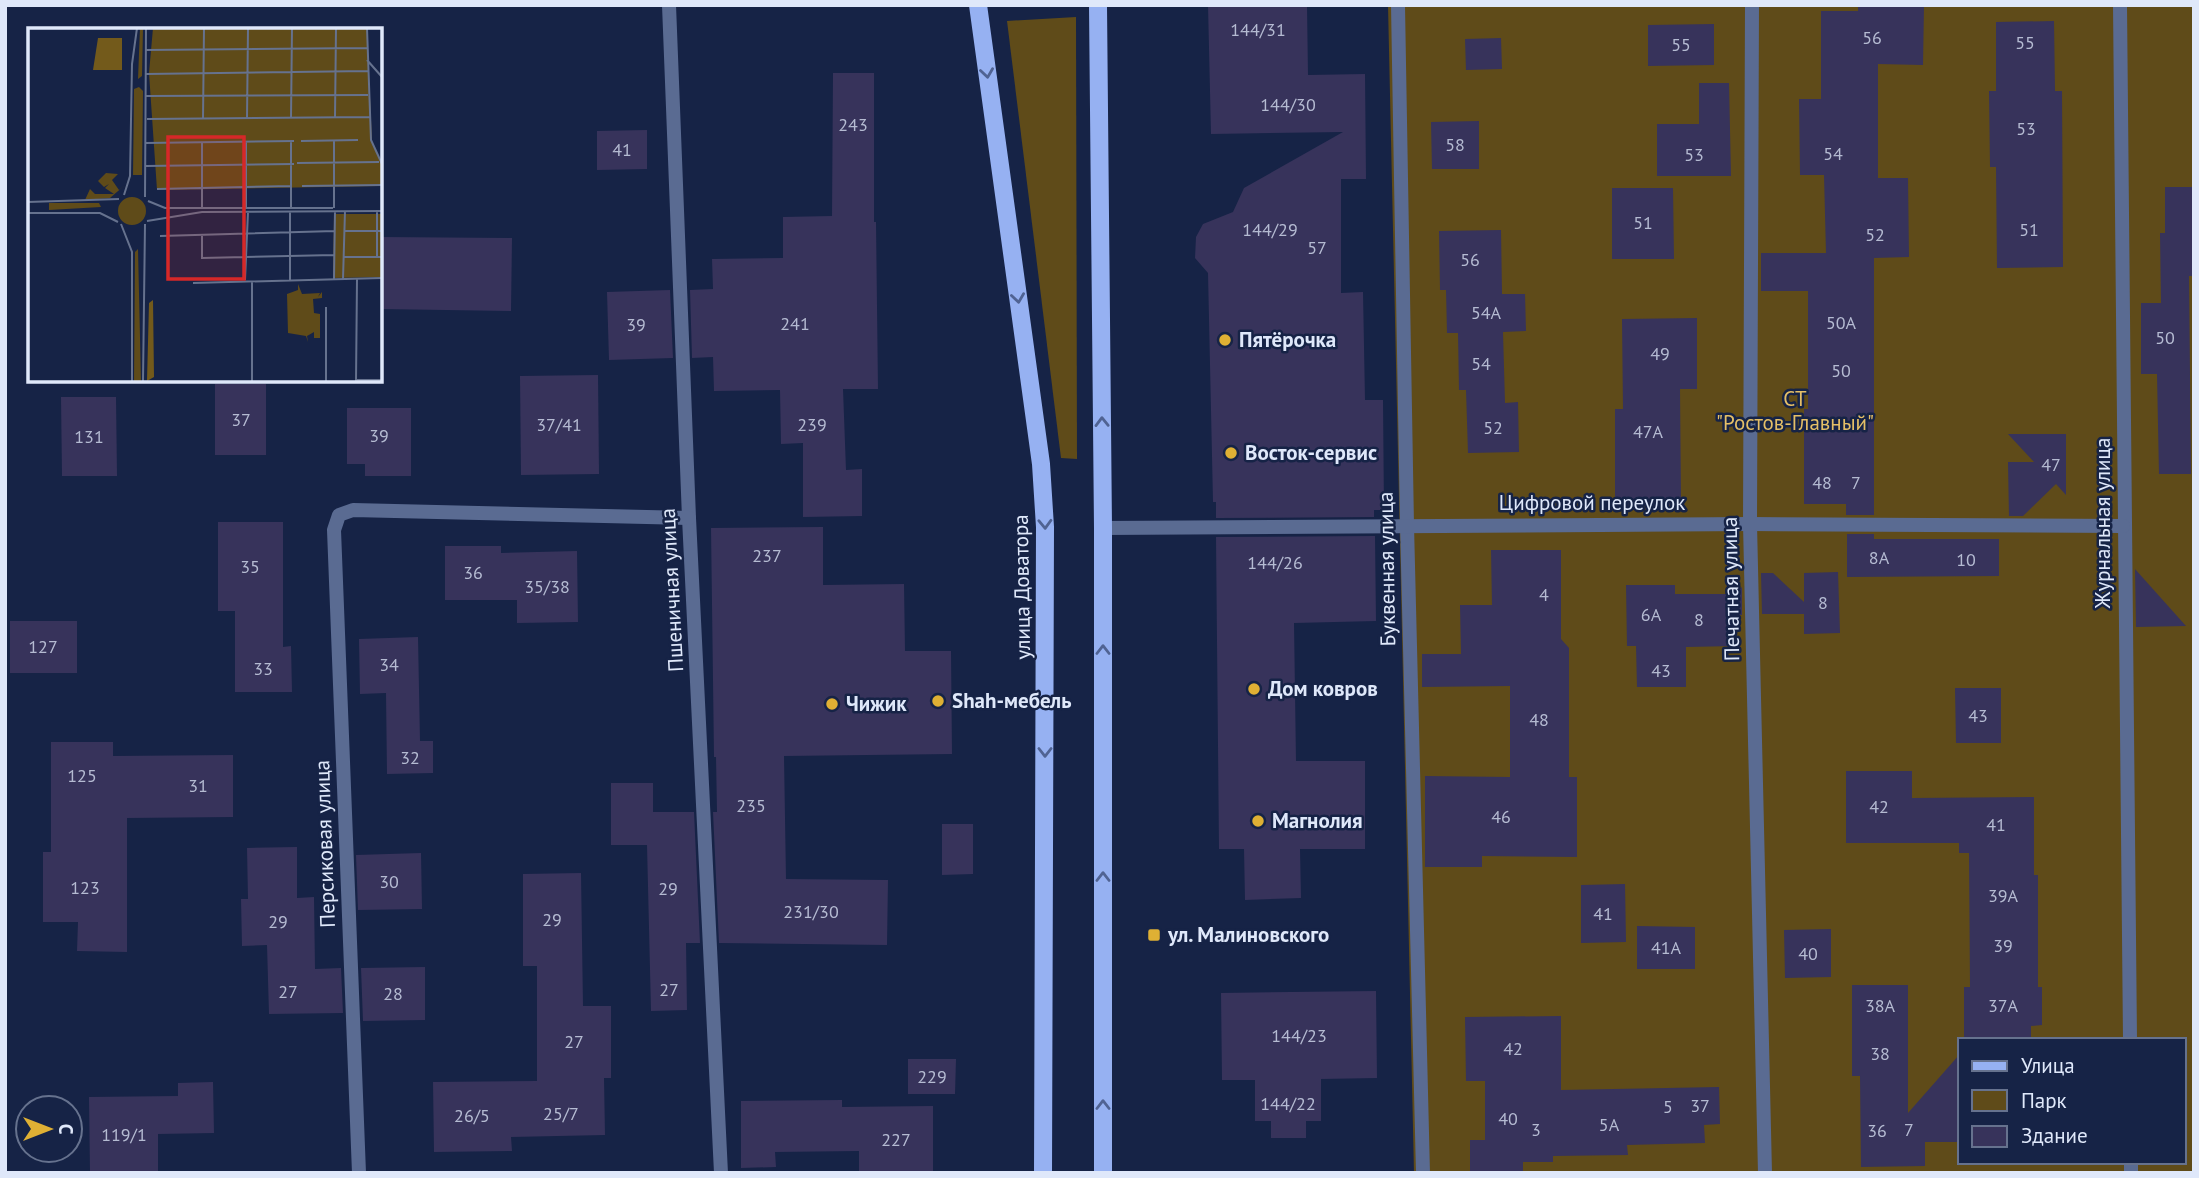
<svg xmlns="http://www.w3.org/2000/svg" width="2199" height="1178" viewBox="0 0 2199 1178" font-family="'PT Sans',sans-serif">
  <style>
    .green { fill: #5f4b19; fill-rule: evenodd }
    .building { fill: #37335b }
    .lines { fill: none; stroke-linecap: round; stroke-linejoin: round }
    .minor { stroke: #5a6b92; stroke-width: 14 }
    .primary { stroke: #96b1f2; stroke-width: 18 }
    .oneway { stroke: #506393 }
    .poi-dot { fill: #dfb034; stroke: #162346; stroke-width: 2.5 }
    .labels { text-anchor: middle; stroke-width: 5; stroke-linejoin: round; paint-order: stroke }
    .number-label { font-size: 18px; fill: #b5bbd2 }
    .poi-label { font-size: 21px; font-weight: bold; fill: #dfe8fa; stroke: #162346; text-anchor: start }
    .park-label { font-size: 21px; fill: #e5bf67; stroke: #162346 }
    .street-label { font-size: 21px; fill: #dfe8fa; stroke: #162346 }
    .inset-road { fill: none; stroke: #66728e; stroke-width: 2 }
    .view { fill: #d62828; fill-opacity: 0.15; stroke: #d62828; stroke-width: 3.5 }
    .inset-edge { fill: none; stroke: #dfe8fa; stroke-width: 3.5 }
  </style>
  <rect width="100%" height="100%" fill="#162346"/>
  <g class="green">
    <path d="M1388 5H2194V1173H1414ZM1959 1040H2183V1162H1959Z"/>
    <polygon points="1076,17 1077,459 1061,458 1007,21"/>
  </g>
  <g class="building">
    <polygon points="1208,5 1307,5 1308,75 1365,74 1366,179 1341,179 1341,293 1363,292 1365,400 1383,400 1384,510 1374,510 1374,517 1216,518 1216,502 1213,502 1208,273 1195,258 1196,237 1203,224 1233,212 1244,188 1343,132 1211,134"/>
    <polygon points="1858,5 1924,5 1923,65 1878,64 1878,178 1908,178 1909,257 1874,258 1874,515 1846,515 1846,504 1804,504 1804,409 1808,409 1808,291 1761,291 1761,253 1826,253 1824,175 1800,175 1799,99 1821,99 1821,11 1858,11"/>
    <polygon points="2054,21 2055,91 2062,91 2063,267 1997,268 1996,167 1990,167 1989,91 1996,91 1996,22"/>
    <polygon points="1714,24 1714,65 1648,66 1648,25"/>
    <polygon points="1501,38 1502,69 1466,70 1465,39"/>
    <polygon points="833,73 874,73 874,222 876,222 878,389 843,389 846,470 862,469 862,516 803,517 803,443 781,444 780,390 714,391 713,357 692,358 690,290 713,289 712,259 783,258 783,217 832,216"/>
    <polygon points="1699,83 1729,83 1731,176 1657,176 1657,124 1699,124"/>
    <polygon points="1479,121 1479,169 1432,169 1431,122"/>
    <polygon points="647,130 647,169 597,170 597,131"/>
    <polygon points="2165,187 2194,187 2194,276 2189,276 2191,474 2159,474 2157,374 2141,374 2141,303 2161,303 2160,233 2165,233"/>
    <polygon points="1612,188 1673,188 1674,259 1612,259"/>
    <polygon points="1501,230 1502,294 1525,294 1526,331 1503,332 1505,403 1518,402 1519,452 1468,453 1466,390 1459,390 1458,333 1447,333 1446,290 1440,290 1439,231"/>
    <polygon points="380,237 512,238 511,311 380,309"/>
    <polygon points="670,290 673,358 609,360 607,292"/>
    <polygon points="1697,318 1697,389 1680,389 1681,502 1678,502 1681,505 1615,505 1615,409 1623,409 1622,319"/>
    <polygon points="598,375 599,474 521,475 520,376"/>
    <rect x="215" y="384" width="51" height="71"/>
    <polygon points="61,397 116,397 117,476 62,476"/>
    <polygon points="347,408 411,408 411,476 365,476 365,464 347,464"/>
    <polygon points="2008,434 2066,434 2066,495 2056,484 2023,516 2009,516 2008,462 2034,462"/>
    <polygon points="218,522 283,522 283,647 291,646 292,692 235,692 235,611 218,611"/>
    <polygon points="823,527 823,585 904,584 905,651 951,651 952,754 784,756 786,879 888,880 887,945 719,943 713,812 717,812 716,757 714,757 711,528"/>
    <polygon points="1847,534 1874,534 1874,539 1999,539 1999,576 1847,577"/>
    <polygon points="1375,536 1376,621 1294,623 1296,761 1365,761 1365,849 1300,849 1301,898 1245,900 1244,849 1219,849 1216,537"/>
    <polygon points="445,546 501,546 501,553 577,551 578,622 517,623 517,600 445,600"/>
    <polygon points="1491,550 1561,550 1561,639 1569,648 1569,777 1577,777 1577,857 1482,856 1482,867 1425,867 1425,776 1510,777 1510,686 1422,687 1422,654 1461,654 1460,605 1492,605"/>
    <polygon points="2135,569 2186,626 2136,627"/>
    <polygon points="1838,572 1840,633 1804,634 1804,614 1762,614 1761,573 1773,573 1804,602 1804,573"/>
    <polygon points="1626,585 1675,585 1675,594 1735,594 1742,587 1742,615 1735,615 1736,646 1686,647 1686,687 1637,687 1636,646 1627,646"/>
    <rect x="10" y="621" width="67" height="52"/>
    <polygon points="418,637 420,741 433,741 433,773 387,774 386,693 360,694 359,639"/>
    <polygon points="1955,688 2001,688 2001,743 1956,743"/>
    <polygon points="51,742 113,742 113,756 233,755 233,817 127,818 127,952 77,951 78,922 43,922 43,852 51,852"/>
    <polygon points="1846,771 1912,771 1912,798 2034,797 2034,875 2038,875 2038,987 2042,987 2042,1025 2031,1026 2031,1040 1964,1040 1964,987 1970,987 1969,853 1959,853 1959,843 1846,843"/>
    <polygon points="611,783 653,783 653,812 694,812 700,943 686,943 687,1010 651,1011 647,845 611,845"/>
    <polygon points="942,824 973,824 973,874 942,875"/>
    <polygon points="297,847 297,898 314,897 315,969 341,968 343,1013 269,1014 267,945 242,946 241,899 248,899 247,848"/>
    <polygon points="421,853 422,909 358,910 356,855"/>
    <polygon points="581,873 583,1006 611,1006 611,1078 604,1078 605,1135 511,1137 512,1151 434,1152 433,1082 537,1081 537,966 523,966 523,874"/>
    <polygon points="1625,884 1626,942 1581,943 1581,885"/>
    <polygon points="1637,926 1695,927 1695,969 1637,969"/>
    <polygon points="1831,929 1831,977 1785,978 1784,930"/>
    <polygon points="425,967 425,1020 363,1021 361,968"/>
    <polygon points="1852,985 1908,985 1908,1113 1959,1055 1959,1142 1925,1142 1925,1166 1861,1167 1860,1076 1852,1076"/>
    <polygon points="1376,991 1377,1078 1321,1079 1321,1121 1306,1121 1306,1138 1271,1138 1271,1121 1255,1121 1255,1080 1222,1080 1221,993"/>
    <polygon points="1561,1016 1561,1090 1719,1087 1720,1124 1704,1125 1705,1143 1627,1145 1628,1155 1553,1156 1553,1162 1523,1162 1523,1173 1470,1173 1470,1140 1485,1140 1485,1081 1466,1081 1465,1017"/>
    <polygon points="908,1059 956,1059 955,1094 908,1094"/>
    <polygon points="213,1082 214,1133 158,1134 158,1172 90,1173 89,1097 178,1096 178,1083"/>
    <polygon points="842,1100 842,1107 933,1106 933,1173 859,1173 859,1151 775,1152 776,1167 741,1168 741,1101"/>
  </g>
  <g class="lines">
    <g class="minor">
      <polyline points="669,5 689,518 721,1173"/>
      <polyline points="1398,5 1407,525 1423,1173"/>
      <polyline points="1752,5 1750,524 1765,1173"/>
      <polyline points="2120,5 2130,1040"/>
      <polyline points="1103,528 1750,524 2123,526"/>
      <polyline points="2131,1162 2131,1173"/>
      <polyline points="359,1173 334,530 339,515 353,510 689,518"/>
    </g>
    <g class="primary">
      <polyline points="978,5 1041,464 1045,527 1043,1173"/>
      <polyline points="1098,5 1103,528 1103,1173"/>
    </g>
  </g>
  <defs><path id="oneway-chevron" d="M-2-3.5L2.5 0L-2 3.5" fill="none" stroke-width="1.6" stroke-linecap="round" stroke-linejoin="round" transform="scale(1.75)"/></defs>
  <g class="oneway">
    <use href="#oneway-chevron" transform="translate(987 73) rotate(82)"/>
    <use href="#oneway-chevron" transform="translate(1018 298) rotate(82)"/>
    <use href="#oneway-chevron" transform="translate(1102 422) rotate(-91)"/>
    <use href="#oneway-chevron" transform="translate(1045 524) rotate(88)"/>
    <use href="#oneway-chevron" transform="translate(1103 650) rotate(-90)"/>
    <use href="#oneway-chevron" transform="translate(1045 752) rotate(90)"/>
    <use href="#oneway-chevron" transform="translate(1103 877) rotate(-90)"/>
    <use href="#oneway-chevron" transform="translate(1103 1105) rotate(-90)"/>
  </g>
  <g class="poi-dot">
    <circle cx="1225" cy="340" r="7"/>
    <circle cx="1231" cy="453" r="7"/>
    <circle cx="1254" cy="689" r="7"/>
    <circle cx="938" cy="701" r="7"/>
    <circle cx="832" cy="704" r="7"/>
    <circle cx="1258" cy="821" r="7"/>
    <rect x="1147" y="928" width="14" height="14" rx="3.5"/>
  </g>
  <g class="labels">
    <g class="number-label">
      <text x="1258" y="36">144/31</text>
      <text x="1872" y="44">56</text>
      <text x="2025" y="49">55</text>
      <text x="1681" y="51">55</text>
      <text x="1288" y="111">144/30</text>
      <text x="853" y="131">243</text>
      <text x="2026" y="135">53</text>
      <text x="1455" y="151">58</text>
      <text x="622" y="156">41</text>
      <text x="1833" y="160">54</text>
      <text x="1694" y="161">53</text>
      <text x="1643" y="229">51</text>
      <text x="1270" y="236">144/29</text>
      <text x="2029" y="236">51</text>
      <text x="1875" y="241">52</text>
      <text x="1317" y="254">57</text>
      <text x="1470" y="266">56</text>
      <text x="1486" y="319">54А</text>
      <text x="1841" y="329">50А</text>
      <text x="795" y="330">241</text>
      <text x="636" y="331">39</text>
      <text x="2165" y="344">50</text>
      <text x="1660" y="360">49</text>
      <text x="1481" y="370">54</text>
      <text x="1841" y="377">50</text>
      <text x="241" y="426">37</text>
      <text x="559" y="431">37/41</text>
      <text x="812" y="431">239</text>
      <text x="1493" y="434">52</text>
      <text x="1648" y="438">47А</text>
      <text x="379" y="442">39</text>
      <text x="89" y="443">131</text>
      <text x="2051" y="471">47</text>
      <text x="1822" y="489">48</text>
      <text x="1856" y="489">7</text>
      <text x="767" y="562">237</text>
      <text x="1879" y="564">8А</text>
      <text x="1966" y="566">10</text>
      <text x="1275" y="569">144/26</text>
      <text x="250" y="573">35</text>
      <text x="473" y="579">36</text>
      <text x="547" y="593">35/38</text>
      <text x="1544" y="601">4</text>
      <text x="1823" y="609">8</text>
      <text x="1651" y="621">6А</text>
      <text x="1699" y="626">8</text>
      <text x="43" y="653">127</text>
      <text x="389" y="671">34</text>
      <text x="263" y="675">33</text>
      <text x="1661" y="677">43</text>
      <text x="1978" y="722">43</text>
      <text x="1539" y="726">48</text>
      <text x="410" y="764">32</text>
      <text x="82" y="782">125</text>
      <text x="198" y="792">31</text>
      <text x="751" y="812">235</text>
      <text x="1879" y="813">42</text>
      <text x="1501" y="823">46</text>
      <text x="1996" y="831">41</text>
      <text x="389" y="888">30</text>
      <text x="85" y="894">123</text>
      <text x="668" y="895">29</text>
      <text x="2003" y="902">39А</text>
      <text x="811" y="918">231/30</text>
      <text x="1603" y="920">41</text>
      <text x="552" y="926">29</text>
      <text x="278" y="928">29</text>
      <text x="2003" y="952">39</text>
      <text x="1666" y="954">41А</text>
      <text x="1808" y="960">40</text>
      <text x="669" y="996">27</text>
      <text x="288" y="998">27</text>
      <text x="393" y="1000">28</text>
      <text x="1880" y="1012">38А</text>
      <text x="2003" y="1012">37А</text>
      <text x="1299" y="1042">144/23</text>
      <text x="574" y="1048">27</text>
      <text x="1513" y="1055">42</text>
      <text x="1880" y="1060">38</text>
      <text x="932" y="1083">229</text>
      <text x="1288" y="1110">144/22</text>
      <text x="1700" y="1112">37</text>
      <text x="1668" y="1113">5</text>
      <text x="561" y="1120">25/7</text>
      <text x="472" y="1122">26/5</text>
      <text x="1508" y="1125">40</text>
      <text x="1609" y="1131">5А</text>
      <text x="1536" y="1136">3</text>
      <text x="1909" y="1136">7</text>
      <text x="1877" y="1137">36</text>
      <text x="124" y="1141">119/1</text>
      <text x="896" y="1146">227</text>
    </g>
    <g class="poi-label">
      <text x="1239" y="347">Пятёрочка</text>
      <text x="1245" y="460">Восток-сервис</text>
      <text x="1268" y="696">Дом ковров</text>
      <text x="952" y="708">Shah-мебель</text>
      <text x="846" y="711">Чижик</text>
      <text x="1272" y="828">Магнолия</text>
      <text x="1168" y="942">ул. Малиновского</text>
    </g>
    <g class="park-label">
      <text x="1795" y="406">СТ<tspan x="1795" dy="24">"Ростов-Главный"</tspan></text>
    </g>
    <g class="street-label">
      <text x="1592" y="510">Цифровой переулок</text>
      <text transform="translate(2103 523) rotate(-90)" y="7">Журнальная улица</text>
      <text transform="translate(1387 569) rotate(-91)" y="7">Буквенная улица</text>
      <text transform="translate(1022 587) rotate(-91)" y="7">улица Доватора</text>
      <text transform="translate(1731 589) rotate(-91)" y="7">Печатная улица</text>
      <text transform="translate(672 590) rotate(-93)" y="7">Пшеничная улица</text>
      <text transform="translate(325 844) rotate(-92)" y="7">Персиковая улица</text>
    </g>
  </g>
  <g transform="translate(28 28)">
    <rect width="354" height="354" fill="#162346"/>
    <path d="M112 0H115L114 48 110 51ZM125 0H339L344 115 353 134V158L129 162 121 45ZM111 59 115 63 114 147H105L106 61ZM78 145 90 146 84 152 91 162 97 157 82 170 57 172 62 161 67 166H86L77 160 81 156 76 159 70 153ZM90 183a14 14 0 1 1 28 0a14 14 0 1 1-28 0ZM21 175H71L73 179 21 182ZM306 186H353V249L305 250ZM110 221 113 353H106L107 224ZM270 256 274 266 292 265 290 269 294 264V270L285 271 286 285 292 286V310H286V304L279 308 280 314 278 308 260 305 259 266 270 262Z" fill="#5f4b19"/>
    <path d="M70 10H94V42H65ZM125 272 126 349 119 353 121 275Z" fill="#735a1b"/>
    <path class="inset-road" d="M339 0 343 112 354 136M117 22 339 20M339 32 354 49M118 46 340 43M118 68 340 67M263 89 264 0M307 89 308 0M219 90 220 0M119 91 342 89M175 91 176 0M273 113 330 112M174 114V180M117 115 266 113M269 135 351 134M118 138 266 136M274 158 354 157M129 161 263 158M96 167 102 148 104 36 109 0M117 169 118 0M120 173 137 180H305M0 174 91 171M218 180V113M263 180V113M306 180V112M349 183V229M0 185H72L90 194M119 193 174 184 354 183M93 196 104 224V353M316 203H354M174 207V230L306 227M132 208 307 203M315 229H354M306 251 307 183M315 251 317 183M217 252 220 184M262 252V184M224 253V353M165 255 354 250M328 352H354M115 353 117 196M298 353V279M328 353 329 251"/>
    <path class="view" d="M140 109H216V251H140Z"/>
    <rect width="354" height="354" class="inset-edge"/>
  </g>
  <rect width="2199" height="1178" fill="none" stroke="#dfe8fa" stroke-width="14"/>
  <rect x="1958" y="1038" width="228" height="126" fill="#162346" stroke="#66728e" stroke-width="2"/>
  <rect x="1972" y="1061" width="35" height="10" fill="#96b1f2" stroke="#66728e" stroke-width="2"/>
  <text x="2021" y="1073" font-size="21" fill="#dfe8fa">Улица</text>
  <rect x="1972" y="1090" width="35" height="21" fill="#5f4b19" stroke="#66728e" stroke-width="2"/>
  <text x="2021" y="1108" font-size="21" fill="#dfe8fa">Парк</text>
  <rect x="1972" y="1126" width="35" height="21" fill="#37335b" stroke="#66728e" stroke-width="2"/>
  <text x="2021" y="1143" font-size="21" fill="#dfe8fa">Здание</text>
  <g transform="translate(49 1129) rotate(90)"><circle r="33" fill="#162346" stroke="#66728e" stroke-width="2"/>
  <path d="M0-5L12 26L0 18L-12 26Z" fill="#dfb034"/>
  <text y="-10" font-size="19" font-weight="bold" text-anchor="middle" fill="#dfe8fa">С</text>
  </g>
</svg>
